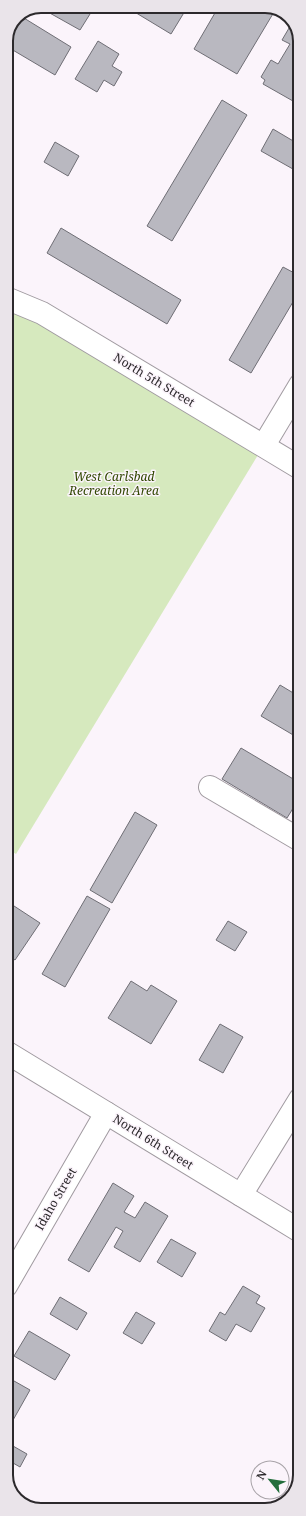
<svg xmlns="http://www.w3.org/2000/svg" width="306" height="1516" viewBox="0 0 306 1516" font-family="'Noto Serif',serif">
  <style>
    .green { fill: #d6e9be }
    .building { fill: #b9b8c0; stroke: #6f6e75 }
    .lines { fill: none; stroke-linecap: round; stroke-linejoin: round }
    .minor-casing { stroke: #a09aa0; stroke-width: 24 }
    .minor { stroke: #fff; stroke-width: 22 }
    .labels { text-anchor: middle; stroke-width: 3; stroke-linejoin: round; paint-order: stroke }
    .street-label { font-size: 12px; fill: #2c292c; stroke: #fbf4fb }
    .park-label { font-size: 12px; font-style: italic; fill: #314700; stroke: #fbf4fb }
    .rim { fill: none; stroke: #2c292c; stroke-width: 2 }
  </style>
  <rect width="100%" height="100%" fill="#fbf4fb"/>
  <polygon class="green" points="6,298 264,445 16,854 6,848"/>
  <g class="building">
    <polygon points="41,6 95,6 80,30 39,7"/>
    <polygon points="129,6 188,6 171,34 128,8"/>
    <polygon points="219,6 265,6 274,12 237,74 194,49"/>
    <polygon points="19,15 71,47 55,75 6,46 6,41 16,16"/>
    <polygon points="292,23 300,36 300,105 263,84 265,80 261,77 271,60 278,64 290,44 282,40"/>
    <polygon points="98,41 119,54 112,66 122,72 114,86 104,80 97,92 75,79"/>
    <polygon points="222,100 247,115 172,241 147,226"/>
    <polygon points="273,129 300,145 300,173 261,151"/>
    <polygon points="55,142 79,156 68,176 44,162"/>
    <polygon points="61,228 181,300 167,324 47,253"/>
    <polygon points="283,267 300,276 300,290 251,373 229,360"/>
    <polygon points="280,685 300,697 300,739 261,716"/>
    <polygon points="241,748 300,783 300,797 287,818 222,779"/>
    <polygon points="135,812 157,825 112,903 90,890"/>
    <polygon points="87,896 110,909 65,987 42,974"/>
    <polygon points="11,904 40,923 15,960 6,954 6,911"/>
    <polygon points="228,921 247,932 235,951 216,940"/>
    <polygon points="131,981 147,991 151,985 177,1001 151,1044 108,1018"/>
    <polygon points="220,1024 243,1037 223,1073 199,1060"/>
    <polygon points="113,1183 134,1196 124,1212 135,1218 145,1202 168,1216 140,1262 114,1247 123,1231 116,1227 89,1272 68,1260"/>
    <polygon points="171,1239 196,1253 182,1277 157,1262"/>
    <polygon points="243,1286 260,1296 256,1303 265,1308 251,1332 236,1324 226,1341 209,1331 220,1312 225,1315"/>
    <polygon points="60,1297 87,1313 77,1330 50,1314"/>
    <polygon points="136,1312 155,1323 142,1344 123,1333"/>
    <polygon points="29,1331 70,1355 55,1380 14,1356"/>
    <polygon points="7,1377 30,1390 8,1429 6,1428"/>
    <polygon points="6,1442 27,1454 20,1467 6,1459"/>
  </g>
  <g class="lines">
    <g class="minor-casing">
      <g id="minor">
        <polyline points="6,298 42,313 300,468"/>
        <polyline points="264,445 300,385"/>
        <polyline points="210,787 300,840"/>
        <polyline points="6,1052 300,1231"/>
        <polyline points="241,1195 300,1099"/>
        <polyline points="6,1286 106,1113"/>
      </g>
    </g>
    <use href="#minor" class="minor"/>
  </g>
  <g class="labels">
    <g class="street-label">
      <text transform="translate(154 380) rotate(31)" y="4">North 5th Street</text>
      <text transform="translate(153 1142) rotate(32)" y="4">North 6th Street</text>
      <text transform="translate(56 1199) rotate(-60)" y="4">Idaho Street</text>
    </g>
    <g class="park-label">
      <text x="114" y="481">West Carlsbad<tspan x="114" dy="14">Recreation Area</tspan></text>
    </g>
  </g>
  <path d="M0 0H306V1516H0ZM41 13H265A28 28 0 0 1 293 41V1475A28 28 0 0 1 265 1503H41A28 28 0 0 1 13 1475V41A28 28 0 0 1 41 13Z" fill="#eae4ea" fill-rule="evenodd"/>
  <path class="rim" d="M41 13H265A28 28 0 0 1 293 41V1475A28 28 0 0 1 265 1503H41A28 28 0 0 1 13 1475V41A28 28 0 0 1 41 13Z"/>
  <g transform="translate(270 1480) rotate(300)"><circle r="19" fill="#fbf4fb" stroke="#a8a3a8"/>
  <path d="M0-3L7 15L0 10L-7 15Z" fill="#236e3c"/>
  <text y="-6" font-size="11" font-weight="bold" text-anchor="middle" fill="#2c292c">N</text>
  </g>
</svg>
